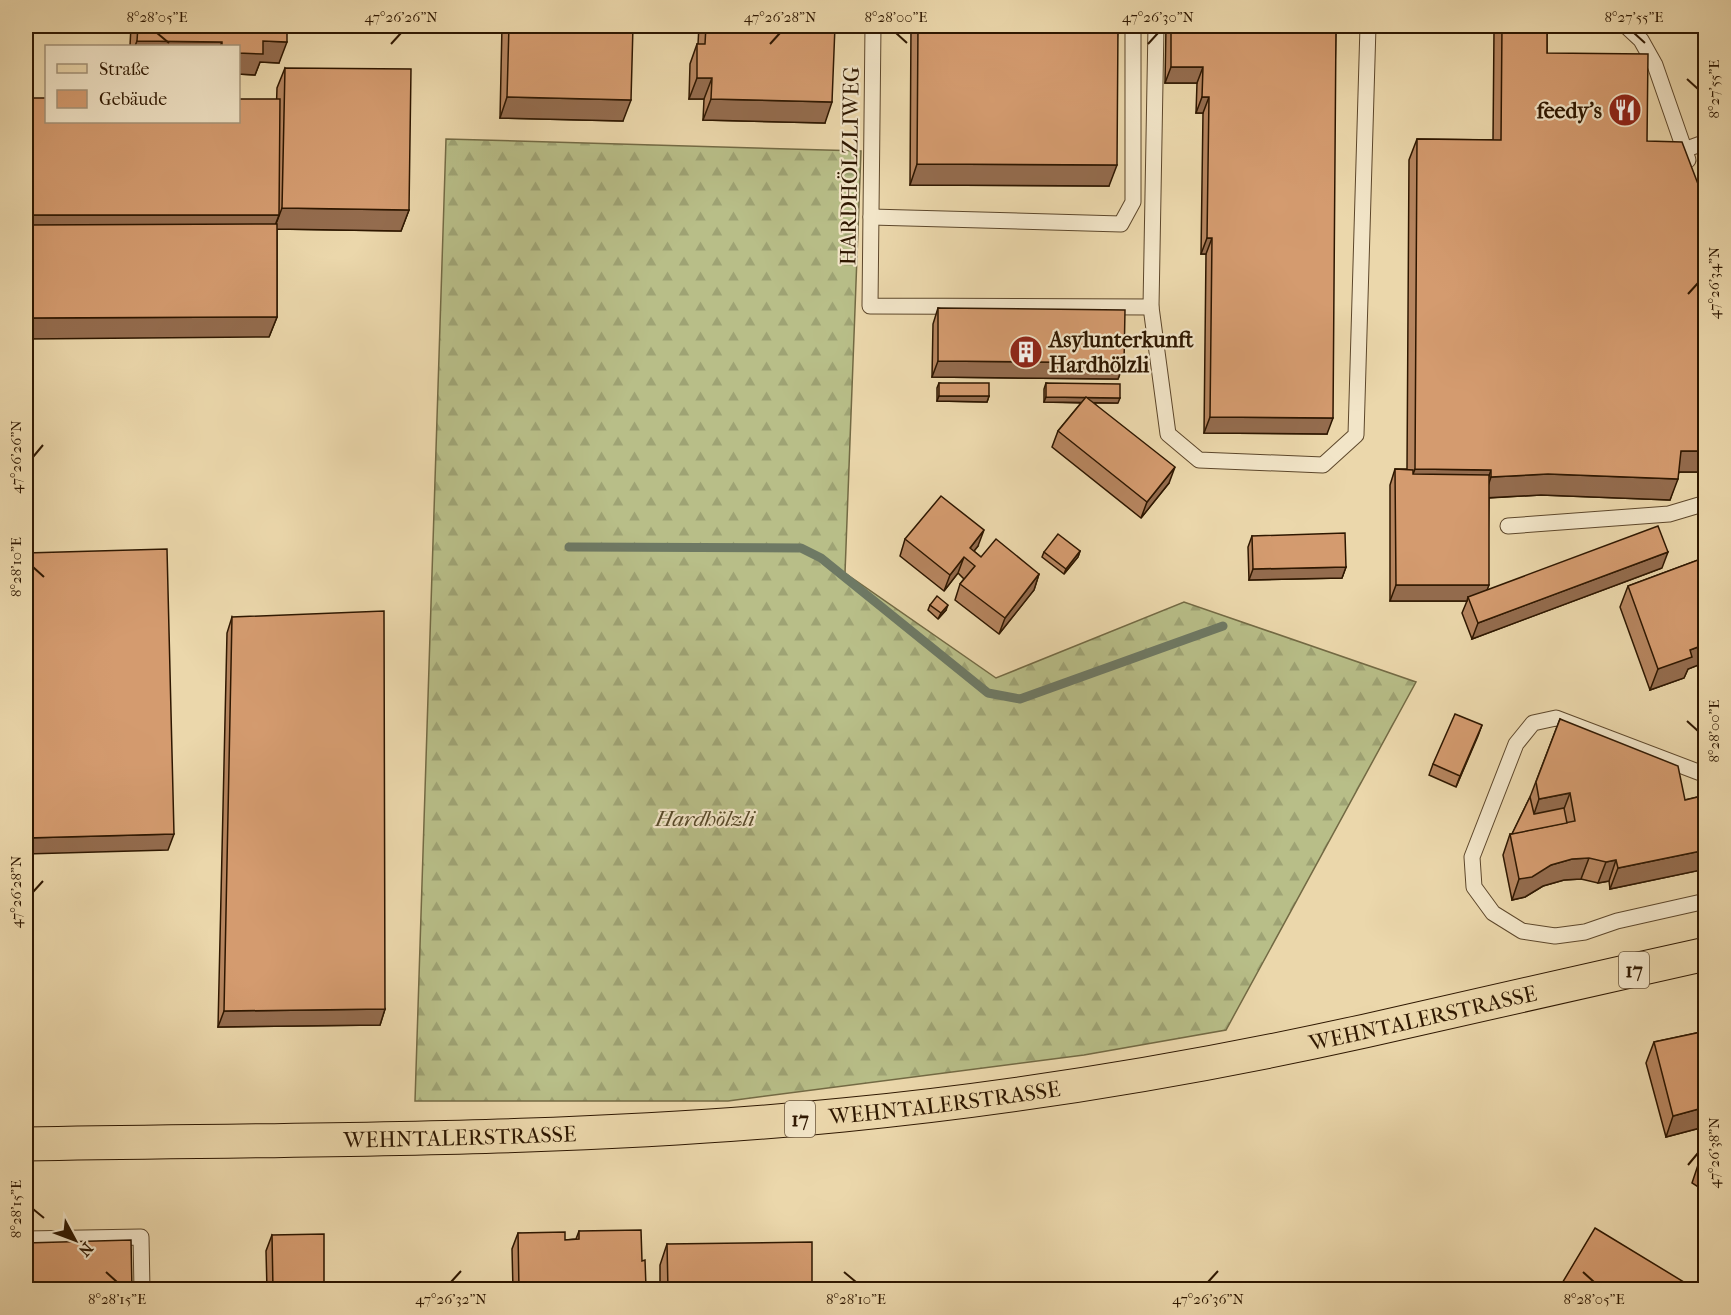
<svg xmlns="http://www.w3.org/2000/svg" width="1731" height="1315" viewBox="0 0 1731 1315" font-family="'IM FELL French Canon',serif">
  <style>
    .forest { fill: url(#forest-firs); stroke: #736a44; stroke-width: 1.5 }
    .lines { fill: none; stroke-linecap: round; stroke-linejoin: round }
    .stream { stroke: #6e7964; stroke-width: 9 }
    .lane-casing { stroke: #5d472b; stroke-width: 17 }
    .primary-casing { stroke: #2e1700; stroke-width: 35 }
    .lane { stroke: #f2e5c8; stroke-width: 15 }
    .primary { stroke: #ebd7ab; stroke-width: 33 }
    .wall { fill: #b6855f; stroke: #2e1700; stroke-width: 1.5 }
    .shaded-wall { fill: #946c4e; stroke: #2e1700; stroke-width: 1.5 }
    .building { fill: #d49b6f; stroke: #2e1700; stroke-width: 1.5 }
    .ticks { fill: none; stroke: #2e1700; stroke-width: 2 }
    .labels { text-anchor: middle; stroke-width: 4.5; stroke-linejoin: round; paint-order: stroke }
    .shield { fill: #f2e5c8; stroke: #69553c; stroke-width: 1.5 }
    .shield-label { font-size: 21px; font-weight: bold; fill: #2e1700 }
    .poi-label { font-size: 22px; font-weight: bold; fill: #2e1700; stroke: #f2e5c8; text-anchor: end }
    .street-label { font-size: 22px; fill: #2e1700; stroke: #f2e5c8 }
    .park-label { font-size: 22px; font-style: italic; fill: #574929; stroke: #f2e5c8 }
    .neatline { fill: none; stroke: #2e1700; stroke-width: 2 }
    .ticks-label { font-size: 15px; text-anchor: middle; fill: #2e1700 }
  </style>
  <defs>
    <pattern id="forest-firs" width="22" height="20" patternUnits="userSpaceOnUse" patternTransform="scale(1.5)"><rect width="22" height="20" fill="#b8be88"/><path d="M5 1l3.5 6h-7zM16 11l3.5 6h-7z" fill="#9ea374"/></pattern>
  </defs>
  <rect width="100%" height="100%" fill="#ebd7ab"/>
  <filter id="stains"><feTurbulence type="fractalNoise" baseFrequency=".00333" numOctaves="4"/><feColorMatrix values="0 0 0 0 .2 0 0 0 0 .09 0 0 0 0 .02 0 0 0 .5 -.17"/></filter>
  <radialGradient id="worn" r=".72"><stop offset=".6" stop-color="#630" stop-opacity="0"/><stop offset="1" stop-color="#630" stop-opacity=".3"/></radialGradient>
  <polygon class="forest" points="446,139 861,151 845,573 996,678 1184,602 1416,682 1226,1030 1084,1055 728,1101 415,1101"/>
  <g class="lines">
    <polyline class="stream" points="569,547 801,548 821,558 988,693 1020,699 1223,626"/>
    <g class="lane-casing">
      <g id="lane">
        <polyline points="873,26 870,306 1151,307"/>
        <polyline points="1156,26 1151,307 1168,434 1199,460 1323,465 1356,435 1368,26"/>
        <polyline points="1626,26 1641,40 1655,65 1688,160"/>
        <polyline points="1684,150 1706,142"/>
        <polyline points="871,217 1121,224 1133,202 1133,26"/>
        <polyline points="1508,526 1669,514 1706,503"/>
        <polyline points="1706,775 1556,718 1533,723 1516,744 1472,857 1474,887 1493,913 1522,931 1555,936 1585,932 1617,921 1706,901"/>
        <polyline points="26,1239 141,1237 142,1290"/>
      </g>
    </g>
    <g class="primary-casing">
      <g id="primary">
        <path id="s1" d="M26 1144C298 1139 572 1142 843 1115 1018 1098 1193 1069 1365 1031 1478 1006 1592 979 1706 954"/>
      </g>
    </g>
    <use href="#lane" class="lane"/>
    <use href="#primary" class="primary"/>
  </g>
  <g class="wall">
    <polygon points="131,26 287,26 279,63 260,62 255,75 238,74 238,46 130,46"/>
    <polygon points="502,26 633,26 623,121 500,118"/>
    <polygon points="699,26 835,26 825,123 703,120 704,99 689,99 690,64 697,44 698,44"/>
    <polygon points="911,26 1118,26 1109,186 910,185"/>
    <polygon points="1166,26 1336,26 1327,434 1204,433 1206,254 1201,254 1203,113 1196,113 1197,83 1165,83"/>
    <polygon points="1496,26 1547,26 1547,53 1647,141 1706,205 1706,472 1679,472 1670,500 1541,495 1489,498 1487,590 1662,568 1472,639 1462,613 1467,601 1390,601 1390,485 1395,469 1407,469 1409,160 1417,139 1493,140 1494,31"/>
    <polygon points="285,68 409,210 401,231 277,229 277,317 269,337 277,88"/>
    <polygon points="938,308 1124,363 1118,379 932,377 933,324"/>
    <polygon points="939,383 989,396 987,402 937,401 937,388"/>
    <polygon points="1046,383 1118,403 1094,403 1169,483 1141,518 1052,447 1058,431 1081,403 1044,402 1044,389"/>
    <polygon points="1252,536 1346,567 1342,578 1249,580 1248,547"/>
    <polygon points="905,539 978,546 974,551 981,557 1039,574 1034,590 999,634 955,600 960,584 964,579 958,573 944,591 900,556"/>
    <polygon points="1080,551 1078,557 1064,574 1042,557 1044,552"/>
    <polygon points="1706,557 1706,662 1688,669 1684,678 1650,690 1620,607 1628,586"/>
    <polygon points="930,605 946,610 938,619 928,610"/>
    <polygon points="232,617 385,1009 380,1025 218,1027 227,633"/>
    <polygon points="1560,719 1685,800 1706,795 1706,869 1610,889 1609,881 1598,883 1581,879 1564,880 1543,886 1525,897 1512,900 1503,855 1510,834 1512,834 1530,797"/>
    <polygon points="1482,725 1456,787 1429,775 1433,764"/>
    <polygon points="1706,1031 1706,1149 1700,1128 1666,1137 1646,1063 1654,1042"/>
    <polygon points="1706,1152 1706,1192 1692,1183 1699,1162"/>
    <polygon points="579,1231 642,1261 646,1287 645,1290 513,1290 512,1249 518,1233 565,1240 576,1239"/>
    <polygon points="272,1235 324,1290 267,1290 266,1251"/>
    <polygon points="667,1244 812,1290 660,1290 660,1265"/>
  </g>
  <g class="shaded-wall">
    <polygon points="137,41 222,42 220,46 135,46"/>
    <polygon points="263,41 287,42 279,63 260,62 255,75 238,74 238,53"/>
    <polygon points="1171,67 1203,67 1197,83 1165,83"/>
    <polygon points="697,78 712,78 704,99 689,99"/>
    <polygon points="507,97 631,100 623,121 500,118"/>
    <polygon points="1202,97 1209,97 1203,113 1196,113"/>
    <polygon points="711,99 832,102 825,123 703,120"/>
    <polygon points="917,164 1117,165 1109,186 910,185"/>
    <polygon points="282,208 409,210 401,231 274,229"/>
    <polygon points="26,215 279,215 273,231 26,231"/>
    <polygon points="1207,238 1212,238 1206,254 1201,254"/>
    <polygon points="277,317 269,337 26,339 26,318"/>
    <polygon points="938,361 1124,363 1118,379 932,377"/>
    <polygon points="939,396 989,396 987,402 937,401"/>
    <polygon points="1046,397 1120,398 1118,403 1044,402"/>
    <polygon points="1210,417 1333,418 1327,434 1204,433"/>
    <polygon points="1681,451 1706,451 1706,472 1673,472"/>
    <polygon points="1175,467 1169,483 1141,518 1147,502"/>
    <polygon points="1415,469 1491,470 1484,491 1407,490"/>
    <polygon points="1548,474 1678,479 1670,500 1541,495 1484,498 1491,477"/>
    <polygon points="984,530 978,546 967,560 970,548"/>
    <polygon points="1080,551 1078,557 1064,574 1066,569"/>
    <polygon points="1668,552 1662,568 1472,639 1478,623"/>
    <polygon points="964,557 958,573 944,591 950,575"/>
    <polygon points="1346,567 1342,578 1249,580 1253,569"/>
    <polygon points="1039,574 1034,590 999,634 1005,618"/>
    <polygon points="1396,585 1489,585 1483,601 1468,597 1467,601 1390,601"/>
    <polygon points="948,605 946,610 938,619 941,613"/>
    <polygon points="1706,644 1706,662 1688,669 1684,678 1650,690 1658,669 1690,650"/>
    <polygon points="1482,725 1478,736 1456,787 1460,776"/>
    <polygon points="1570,793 1562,814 1532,820 1539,799"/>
    <polygon points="174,834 168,850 26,854 26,838"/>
    <polygon points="1706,850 1706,869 1610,889 1618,868"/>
    <polygon points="1589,858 1581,879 1564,880 1543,886 1525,897 1512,900 1519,879 1551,865 1572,859"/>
    <polygon points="1616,860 1609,881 1598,883 1606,862"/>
    <polygon points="385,1009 380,1025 218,1027 224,1011"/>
    <polygon points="1706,1107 1706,1113 1700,1128 1666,1137 1673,1116"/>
    <polygon points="567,1283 586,1283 584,1290 565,1290"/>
    <polygon points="646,1287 645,1290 586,1290 586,1288"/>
  </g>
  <g class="building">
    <polygon points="138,26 287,26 287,42 263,41 263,54 238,53 238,46 222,46 222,42 137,41"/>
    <polygon points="509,26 633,26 631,100 507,97"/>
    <polygon points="706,26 835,26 832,102 711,99 712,78 697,78 697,44 705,44"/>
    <polygon points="918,26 1118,26 1117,165 917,164"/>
    <polygon points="1171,26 1336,26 1333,418 1210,417 1212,238 1207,238 1209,97 1202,97 1203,67 1171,67"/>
    <polygon points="1502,26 1547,26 1547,53 1648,54 1647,141 1682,142 1706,205 1706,451 1681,451 1678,479 1548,474 1491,477 1491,470 1415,469 1417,139 1501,140"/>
    <polygon points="285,68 411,69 409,210 282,208"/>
    <polygon points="26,98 46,98 46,122 238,122 238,99 280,99 279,215 26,215"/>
    <polygon points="277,224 277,317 26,318 26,225"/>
    <polygon points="938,308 1125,310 1124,363 938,361"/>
    <rect x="939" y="383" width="50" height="13"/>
    <polygon points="1046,383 1120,384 1120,398 1046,397"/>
    <polygon points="1086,397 1175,467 1147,502 1058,431"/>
    <polygon points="1395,469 1413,470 1413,474 1489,475 1489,585 1396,585"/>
    <polygon points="941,496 984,530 970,548 981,557 996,539 1039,574 1005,618 960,584 975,566 964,557 950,575 905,539"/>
    <polygon points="1658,526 1668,552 1478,623 1468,597"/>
    <polygon points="1345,533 1346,567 1253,569 1252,536"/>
    <polygon points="1058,534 1080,551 1066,569 1044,552"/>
    <polygon points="167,549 174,834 26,838 26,553"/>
    <polygon points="1706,557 1706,644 1690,650 1692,657 1658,669 1628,586"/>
    <polygon points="937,596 948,605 941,613 930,605"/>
    <polygon points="384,611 385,1009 224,1011 232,617"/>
    <polygon points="1455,714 1482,725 1460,776 1433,764"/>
    <polygon points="1560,719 1678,766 1685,800 1706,795 1706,850 1618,868 1616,860 1606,862 1589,858 1572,859 1551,865 1532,877 1519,879 1510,834 1575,821 1570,793 1539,799 1536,782"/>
    <polygon points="1530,797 1534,814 1564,808 1567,823 1512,834"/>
    <polygon points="1706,1031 1706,1107 1673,1116 1654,1042"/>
    <polygon points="1706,1152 1706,1166 1699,1162"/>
    <polygon points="1595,1228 1697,1290 1558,1290"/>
    <polygon points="641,1230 642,1261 645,1260 646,1287 586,1288 586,1283 567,1283 567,1290 519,1290 518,1233 565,1232 565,1240 579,1239 579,1231"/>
    <polygon points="324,1234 324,1290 273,1290 272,1235"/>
    <polygon points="131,1240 132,1290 26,1290 26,1243"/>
    <polygon points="812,1242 812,1290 668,1290 667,1244"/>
  </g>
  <path class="ticks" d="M157 33 169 43M896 33 907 43M1634 33 1645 43M391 44 401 33M770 44 780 33M1148 44 1158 33M1687 79 1698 89M1688 294 1698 283M33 457 43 445M33 567 44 577M1687 721 1698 731M33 892 43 881M1688 1165 1698 1153M33 1209 44 1218M106 1272 117 1282M844 1272 856 1282M1583 1272 1594 1282M451 1282 461 1271M1208 1282 1218 1271"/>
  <defs>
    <g id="restaurant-disc" transform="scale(1.725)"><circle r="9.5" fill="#8f2418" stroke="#f2e5c8"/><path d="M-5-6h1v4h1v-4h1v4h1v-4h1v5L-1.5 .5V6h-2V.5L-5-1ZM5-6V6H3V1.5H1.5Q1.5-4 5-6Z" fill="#fff"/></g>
    <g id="building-disc" transform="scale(1.725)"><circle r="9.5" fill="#8f2418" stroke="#f2e5c8"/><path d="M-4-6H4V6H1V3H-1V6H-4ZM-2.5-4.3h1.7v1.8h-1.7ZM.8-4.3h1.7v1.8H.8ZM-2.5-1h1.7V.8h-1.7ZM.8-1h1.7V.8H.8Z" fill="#fff"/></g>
  </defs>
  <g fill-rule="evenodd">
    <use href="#restaurant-disc" x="1625" y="110"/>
    <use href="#building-disc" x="1026" y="352"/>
  </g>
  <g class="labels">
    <g class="shield">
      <rect x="1619" y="952" width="30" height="36" rx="4.5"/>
      <rect x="785" y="1101" width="30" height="36" rx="4.5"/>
    </g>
    <g class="shield-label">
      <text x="1634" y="977">17</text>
      <text x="800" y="1126">17</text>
    </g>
    <g class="poi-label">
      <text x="1602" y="118">feedy's</text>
      <text x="1049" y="347" text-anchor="start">Asylunterkunft<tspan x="1049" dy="25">Hardhölzli</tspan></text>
    </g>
    <g class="street-label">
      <text transform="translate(849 166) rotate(-89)" y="8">HARDHÖLZLIWEG</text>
      <text dy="8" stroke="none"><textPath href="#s1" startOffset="1406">WEHNTALERSTRASSE</textPath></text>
      <text dy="8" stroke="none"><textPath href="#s1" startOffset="920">WEHNTALERSTRASSE</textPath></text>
      <text dy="8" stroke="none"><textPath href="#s1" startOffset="434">WEHNTALERSTRASSE</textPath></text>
    </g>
    <g class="park-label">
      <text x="705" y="826">Hardhölzli</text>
    </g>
  </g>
  <rect width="1731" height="1315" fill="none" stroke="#ebd7ab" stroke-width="66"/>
  <rect x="45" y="45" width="195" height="78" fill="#f2e5c8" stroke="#a49378" stroke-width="1.5"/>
  <rect x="57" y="64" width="30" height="9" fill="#ebd7ab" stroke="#a49378" stroke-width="1.5"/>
  <text x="99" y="75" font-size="18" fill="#2e1700">Straße</text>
  <rect x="57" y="90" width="30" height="18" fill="#d49b6f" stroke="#a49378" stroke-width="1.5"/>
  <text x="99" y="105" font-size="18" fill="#2e1700">Gebäude</text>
  <g transform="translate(75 1240) rotate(131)" stroke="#f2e5c8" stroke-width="4.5" paint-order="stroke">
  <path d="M0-4.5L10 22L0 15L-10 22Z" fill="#2e1700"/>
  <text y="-9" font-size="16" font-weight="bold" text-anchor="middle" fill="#2e1700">N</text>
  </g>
  <rect x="33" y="33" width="1665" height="1249" class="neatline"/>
  <g class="ticks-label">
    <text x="157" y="22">8°28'05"E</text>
    <text x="401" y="22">47°26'26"N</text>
    <text x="780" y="22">47°26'28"N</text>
    <text x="896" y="22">8°28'00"E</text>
    <text x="1158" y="22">47°26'30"N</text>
    <text x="1634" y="22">8°27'55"E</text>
    <text transform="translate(1714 89) rotate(-90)" y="5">8°27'55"E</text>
    <text transform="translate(1714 283) rotate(-90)" y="5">47°26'34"N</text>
    <text transform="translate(16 457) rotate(-90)" y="5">47°26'26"N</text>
    <text transform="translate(16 567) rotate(-90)" y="5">8°28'10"E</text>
    <text transform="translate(1714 731) rotate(-90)" y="5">8°28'00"E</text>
    <text transform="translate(16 892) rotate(-90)" y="5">47°26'28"N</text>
    <text transform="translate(1714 1153) rotate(-90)" y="5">47°26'38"N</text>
    <text transform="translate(16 1209) rotate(-90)" y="5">8°28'15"E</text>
    <text x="117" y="1304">8°28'15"E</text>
    <text x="451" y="1304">47°26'32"N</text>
    <text x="856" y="1304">8°28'10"E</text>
    <text x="1208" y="1304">47°26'36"N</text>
    <text x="1594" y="1304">8°28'05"E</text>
  </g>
  <rect width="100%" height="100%" filter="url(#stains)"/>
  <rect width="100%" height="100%" fill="url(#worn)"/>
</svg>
